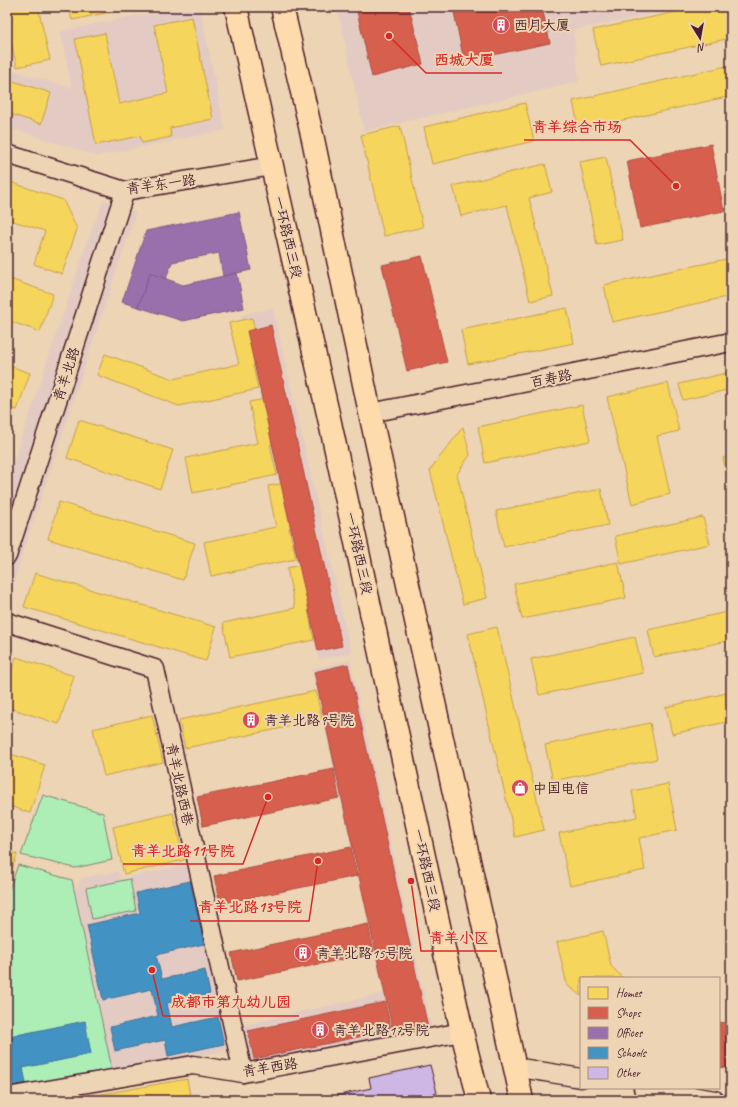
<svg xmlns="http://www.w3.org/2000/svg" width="738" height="1107" viewBox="0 0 738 1107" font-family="Caveat,'LXGW WenKai TC',sans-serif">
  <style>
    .built { fill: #e3cbc3 }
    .green { fill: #adeeb7; stroke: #7c8671 }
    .homes { fill: #f6d55c; stroke: #c29e4d }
    .shops { fill: #d6604d; stroke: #ac4c43 }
    .offices { fill: #9970ab; stroke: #815885 }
    .schools { fill: #4393c3; stroke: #457095 }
    .building { fill: #ceb6e5; stroke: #4a1f2b }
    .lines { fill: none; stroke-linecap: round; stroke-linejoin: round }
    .street-casing { stroke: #4a1f2b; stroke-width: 21 }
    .primary-casing { stroke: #4a1f2b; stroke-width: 25 }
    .street { stroke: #ecd4b4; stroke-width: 18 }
    .primary { stroke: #fedbac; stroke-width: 22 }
    .labels { text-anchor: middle; stroke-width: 4; stroke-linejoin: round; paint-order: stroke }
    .poi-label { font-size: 14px; fill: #4a1f2b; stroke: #ecd4b4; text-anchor: start }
    .street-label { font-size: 14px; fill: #4a1f2b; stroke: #ecd4b4 }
    .leader { fill: none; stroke: #d62828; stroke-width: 1.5 }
    .callout-dot { fill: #d62828; stroke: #ecd4b4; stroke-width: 1.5 }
    .callout-label { font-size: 15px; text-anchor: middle; font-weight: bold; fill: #d62828; stroke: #ecd4b4; stroke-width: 4; stroke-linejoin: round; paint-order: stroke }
  </style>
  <rect width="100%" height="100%" fill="#ecd4b4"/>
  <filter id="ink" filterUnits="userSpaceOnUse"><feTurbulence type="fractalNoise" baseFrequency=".025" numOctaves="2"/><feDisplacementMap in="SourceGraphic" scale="8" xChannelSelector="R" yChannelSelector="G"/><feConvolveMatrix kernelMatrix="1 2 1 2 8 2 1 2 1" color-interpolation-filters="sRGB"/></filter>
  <g filter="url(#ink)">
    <g class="built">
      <polygon points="179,7 200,7 225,130 97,156 7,127 7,69 72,88 60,31"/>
      <polygon points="337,7 689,7 573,30 579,82 364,131"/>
      <polygon points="104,200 136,212 7,600 7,482 91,231"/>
      <polygon points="273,308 351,653 319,660 241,315"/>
      <polygon points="350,660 433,1034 248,1069 239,1026 384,993 312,669"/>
      <polygon points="191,864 229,1050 113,1074 75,891 82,878 118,871 120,879"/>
    </g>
    <g class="green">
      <polygon points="43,795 103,813 112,860 75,868 21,855"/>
      <polygon points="18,865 72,880 113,1074 7,1093 7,895"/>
      <polygon points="130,879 136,911 92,919 86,888"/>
    </g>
    <g class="homes">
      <polygon points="7,7 38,7 50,60 17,67 8,30 7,30"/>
      <polygon points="69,7 134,7 72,20"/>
      <polygon points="699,7 731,7 731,38 601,66 593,30"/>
      <polygon points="192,17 213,119 170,128 171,137 142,143 140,136 96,145 75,39 105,33 119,104 168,93 154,25"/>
      <polygon points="731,65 731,96 579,130 573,101"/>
      <polygon points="7,79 51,93 41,124 7,113"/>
      <polygon points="525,103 534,141 432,164 424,127"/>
      <polygon points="400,126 423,227 384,236 361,135"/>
      <polygon points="727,126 731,126 731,147"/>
      <polygon points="606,157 623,240 597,245 580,162"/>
      <polygon points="545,164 552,192 529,198 553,296 530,301 507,205 461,216 453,186"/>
      <polygon points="7,181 63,200 77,229 62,274 34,264 45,231 7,219"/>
      <polygon points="731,258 731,296 612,322 604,285"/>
      <polygon points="7,278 53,294 40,332 7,320"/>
      <polygon points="567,308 574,343 468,364 461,330"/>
      <polygon points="252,318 262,363 253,365 258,389 179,406 97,375 105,354 173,379 239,364 229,323"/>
      <polygon points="7,365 30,373 17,410 7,407"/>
      <polygon points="731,372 731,389 683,400 679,384"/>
      <polygon points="668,383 679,431 657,436 670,494 632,504 607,397"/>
      <polygon points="271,398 280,443 270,445 277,475 193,493 186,458 258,443 249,402"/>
      <polygon points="582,405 590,441 485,463 478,427"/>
      <polygon points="79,420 173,450 160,489 67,458"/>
      <polygon points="463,427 470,455 457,474 487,598 463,604 430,470"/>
      <polygon points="731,456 731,480 728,480 723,458"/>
      <polygon points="290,482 299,526 289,528 296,559 211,576 204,542 276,527 268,486"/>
      <polygon points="601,489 608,525 504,547 496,511"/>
      <polygon points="59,502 195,543 183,580 48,539"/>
      <polygon points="703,517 710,544 621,564 615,536"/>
      <polygon points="618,562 626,598 522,619 514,584"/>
      <polygon points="308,563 317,608 308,610 314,640 230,657 223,623 295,608 287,568"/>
      <polygon points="35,573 216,627 206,661 24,607"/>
      <polygon points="731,611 731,640 654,657 648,630"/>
      <polygon points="497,627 544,830 515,837 468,634"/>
      <polygon points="635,637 643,673 539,695 531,659"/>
      <polygon points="16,657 74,676 59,724 7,707 7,685"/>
      <polygon points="316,691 322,720 185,748 179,720"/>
      <polygon points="731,692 731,721 672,734 666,707"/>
      <polygon points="152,715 163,762 104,776 93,729"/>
      <polygon points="650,723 657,759 553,781 545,745"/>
      <polygon points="7,753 45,765 30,813 7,805"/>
      <polygon points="668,784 677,830 639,838 645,870 570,886 559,833 637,817 632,791"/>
      <polygon points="173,813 184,860 124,874 113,827"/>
      <polygon points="7,851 17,854 7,886"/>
      <polygon points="603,931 611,966 623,978 581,978 581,996 567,985 557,942"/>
      <polygon points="187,1079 191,1100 69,1100"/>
    </g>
    <g class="shops">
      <polygon points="356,7 409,7 423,64 372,77"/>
      <polygon points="453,7 542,7 550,43 464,61"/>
      <polygon points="711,144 724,211 640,228 627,161"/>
      <polygon points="422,256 447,362 407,371 382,265"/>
      <polygon points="271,325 342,646 318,651 247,331"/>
      <polygon points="348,664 429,1032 395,1040 314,672"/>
      <polygon points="334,769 339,798 203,826 197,797"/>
      <polygon points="351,847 357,876 220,904 214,876"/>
      <polygon points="368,924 374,953 237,981 231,953"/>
      <polygon points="385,1002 391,1030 254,1059 248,1031"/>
      <polygon points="719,1022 731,1024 731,1069 719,1067"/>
    </g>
    <g class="offices">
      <polygon points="239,212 251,270 223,276 219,253 172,262 166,279 150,273 138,307 122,302 146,231"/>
      <polygon points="150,273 183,285 237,273 244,308 183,321 138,307"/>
    </g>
    <g class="schools">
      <polygon points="190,881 204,944 156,955 162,979 205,970 210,994 167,1003 172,1027 218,1017 224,1044 168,1056 165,1040 115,1051 110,1027 158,1016 152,989 103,1000 87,925 140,913 136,893"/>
      <polygon points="85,1021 91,1054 23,1068 27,1088 7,1092 7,1037"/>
    </g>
    <polygon class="building" points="430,1065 437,1093 406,1100 317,1100 371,1088 369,1078"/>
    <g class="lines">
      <g class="street-casing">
        <g id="street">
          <polyline points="7,154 125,191 272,166"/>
          <polyline points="370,413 731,342"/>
          <polyline points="7,556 125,191"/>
          <polyline points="7,622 155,669 243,1073"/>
          <polyline points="515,1067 581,1078"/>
          <polyline points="643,1088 715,1100"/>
          <polyline points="7,1097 193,1065 243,1073 462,1032"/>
        </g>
      </g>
      <g class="primary-casing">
        <g id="primary">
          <polyline points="236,7 329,418 462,1032 479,1100"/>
          <polyline points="282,7 313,139 370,413 522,1100"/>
        </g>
      </g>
      <use href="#street" class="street"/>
      <use href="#primary" class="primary"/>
    </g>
  </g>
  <defs>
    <g id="building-disc" transform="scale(0.9)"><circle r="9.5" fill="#d1495b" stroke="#ecd4b4"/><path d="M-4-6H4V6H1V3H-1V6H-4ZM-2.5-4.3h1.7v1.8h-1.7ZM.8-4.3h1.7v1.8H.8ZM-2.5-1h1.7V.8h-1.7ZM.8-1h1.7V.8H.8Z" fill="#fff"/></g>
    <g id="shop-disc" transform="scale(0.9)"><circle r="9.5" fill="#d1495b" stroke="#ecd4b4"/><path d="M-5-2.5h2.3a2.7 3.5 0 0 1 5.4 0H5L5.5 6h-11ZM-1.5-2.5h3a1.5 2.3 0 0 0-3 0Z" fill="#fff"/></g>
  </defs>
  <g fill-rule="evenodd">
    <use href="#building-disc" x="501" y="25"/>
    <use href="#building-disc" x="251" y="720"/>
    <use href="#shop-disc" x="520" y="788"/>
    <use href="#building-disc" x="303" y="953"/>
    <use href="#building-disc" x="320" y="1030"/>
  </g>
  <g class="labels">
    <g class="poi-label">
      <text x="514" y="30">西月大厦</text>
      <text x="264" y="725">青羊北路9号院</text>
      <text x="533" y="793">中国电信</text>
      <text x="316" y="958">青羊北路15号院</text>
      <text x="333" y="1035">青羊北路17号院</text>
    </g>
    <g class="street-label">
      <text transform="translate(161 184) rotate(-8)" y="5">青羊东一路</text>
      <text transform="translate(288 237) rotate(77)" y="5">一环路西三段</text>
      <text transform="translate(66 374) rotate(-72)" y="5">青羊北路</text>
      <text transform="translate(551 378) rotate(-11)" y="5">百寿路</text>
      <text transform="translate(359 553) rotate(78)" y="5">一环路西三段</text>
      <text transform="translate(180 784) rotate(78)" y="5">青羊北路西巷</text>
      <text transform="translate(427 870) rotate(78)" y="5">一环路西三段</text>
      <text transform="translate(270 1067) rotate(-9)" y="5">青羊西路</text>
    </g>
  </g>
  <path class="leader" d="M389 36L426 73H502M676 186L630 140H524M268 797L243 864H123M318 861L309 921H190M411 881L421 951H497M152 970L163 1016H299"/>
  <g class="callout-dot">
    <circle cx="389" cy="36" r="4"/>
    <circle cx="676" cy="186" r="4"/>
    <circle cx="268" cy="797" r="4"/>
    <circle cx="318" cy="861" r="4"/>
    <circle cx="411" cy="881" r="4"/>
    <circle cx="152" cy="970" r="4"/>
  </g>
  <g class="callout-label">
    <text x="464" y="65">西城大厦</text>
    <text x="577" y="132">青羊综合市场</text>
    <text x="183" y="856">青羊北路11号院</text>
    <text x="250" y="912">青羊北路13号院</text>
    <text x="459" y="943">青羊小区</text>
    <text x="231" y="1007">成都市第九幼儿园</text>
  </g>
  <rect width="738" height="1107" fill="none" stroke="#ecd4b4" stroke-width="24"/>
  <rect x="12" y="12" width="714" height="1083" fill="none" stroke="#4a1f2b" stroke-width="1.5" filter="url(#ink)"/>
  <rect x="580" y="977" width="140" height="112" fill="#ecd4b4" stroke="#ab8c7d"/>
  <rect x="588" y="987" width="20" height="12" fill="#f6d55c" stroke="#ab8c7d"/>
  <text x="616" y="997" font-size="12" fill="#4a1f2b">Homes</text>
  <rect x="588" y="1007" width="20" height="12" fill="#d6604d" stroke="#ab8c7d"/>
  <text x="616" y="1017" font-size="12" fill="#4a1f2b">Shops</text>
  <rect x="588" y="1027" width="20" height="12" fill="#9970ab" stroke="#ab8c7d"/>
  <text x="616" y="1037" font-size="12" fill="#4a1f2b">Offices</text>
  <rect x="588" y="1047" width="20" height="12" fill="#4393c3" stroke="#ab8c7d"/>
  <text x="616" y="1057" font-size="12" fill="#4a1f2b">Schools</text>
  <rect x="588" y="1067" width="20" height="12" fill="#ceb6e5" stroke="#ab8c7d"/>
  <text x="616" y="1077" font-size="12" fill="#4a1f2b">Other</text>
  <g transform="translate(700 38) rotate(169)" stroke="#ecd4b4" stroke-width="3" paint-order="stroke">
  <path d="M0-3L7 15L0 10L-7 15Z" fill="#4a1f2b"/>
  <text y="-6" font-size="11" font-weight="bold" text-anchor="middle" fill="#4a1f2b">N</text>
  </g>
</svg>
